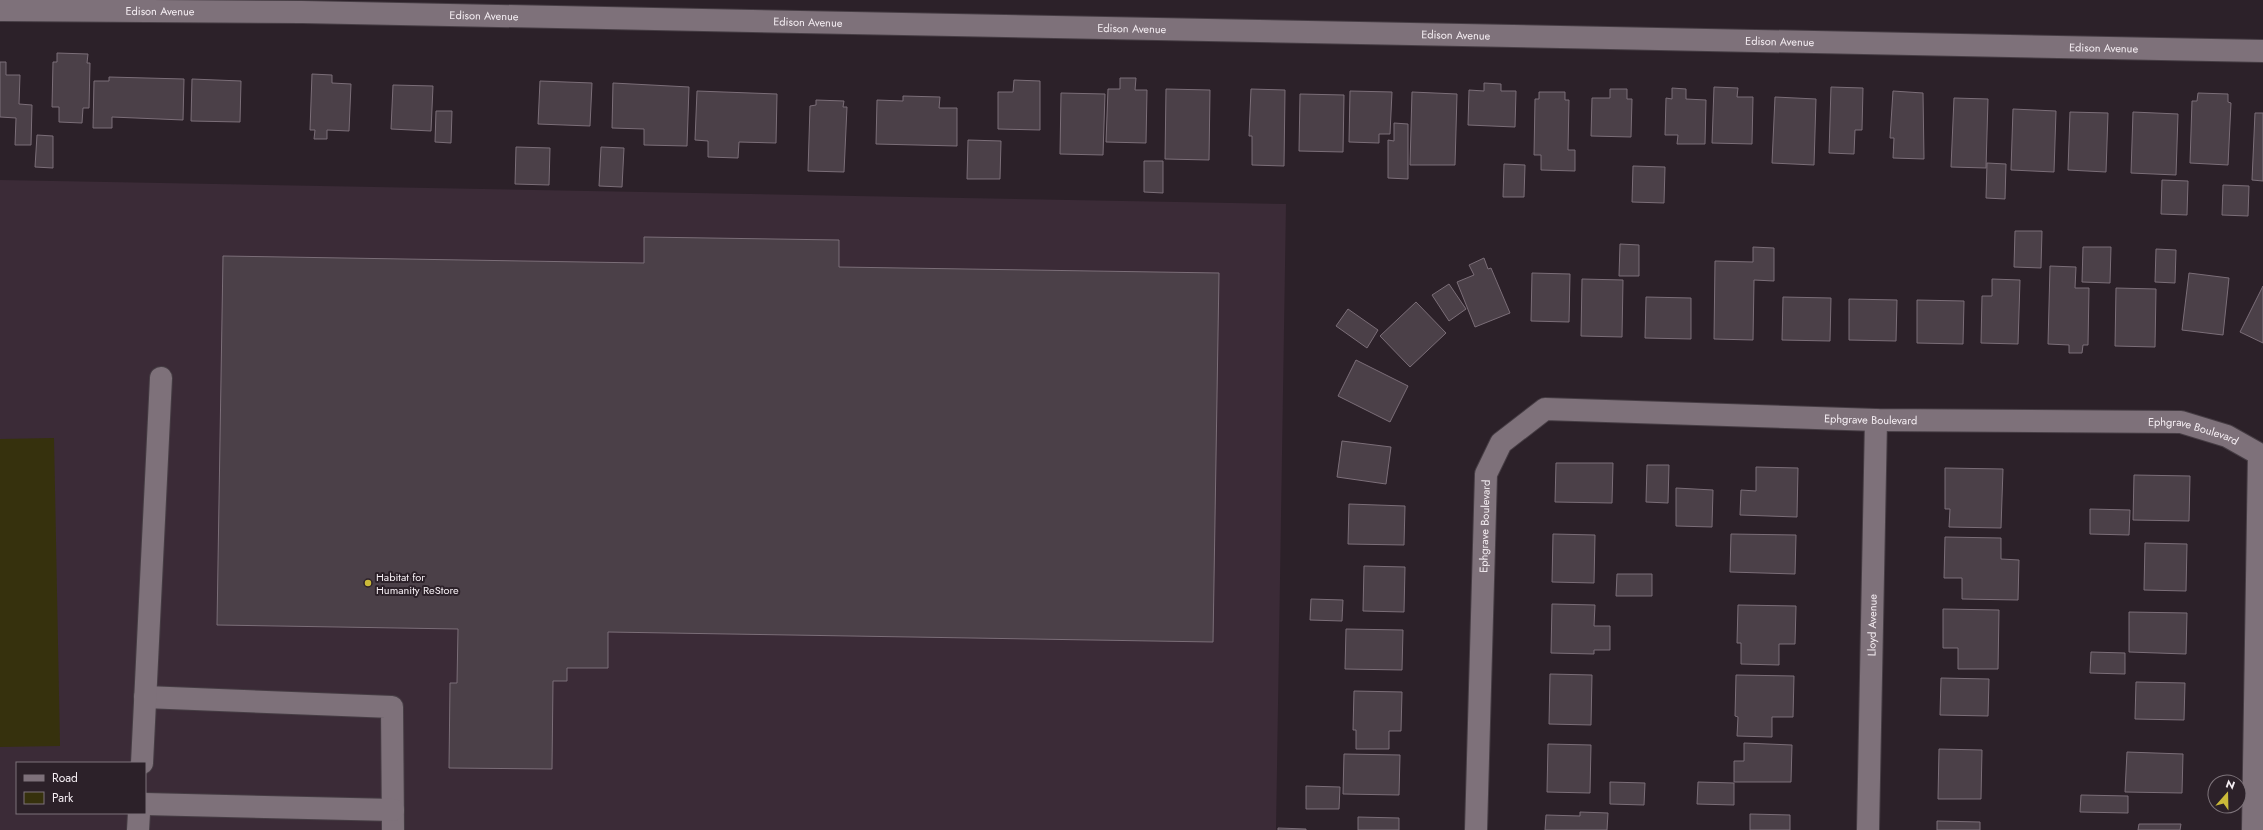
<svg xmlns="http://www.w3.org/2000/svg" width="2263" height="830" viewBox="0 0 2263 830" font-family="Jost,sans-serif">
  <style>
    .built { fill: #3b2b37; fill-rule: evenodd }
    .green { fill: #36310d }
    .building { fill: #4b4048; stroke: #7b6e78 }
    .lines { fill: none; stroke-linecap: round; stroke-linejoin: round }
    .minor-casing { stroke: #463d44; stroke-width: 24 }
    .minor { stroke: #7e717a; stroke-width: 22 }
    .poi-dot { fill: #cbba39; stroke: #2c2129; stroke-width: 1.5 }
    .labels { text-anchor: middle; stroke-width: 4; stroke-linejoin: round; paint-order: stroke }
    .street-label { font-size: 11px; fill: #f6eff4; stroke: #2c2129 }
    .poi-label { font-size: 11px; fill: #f6eff4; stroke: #2c2129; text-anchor: start }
  </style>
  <rect width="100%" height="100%" fill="#2c2129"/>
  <path class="built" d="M0 180 1286 204 1276 830H0ZM17 763H145V813H17Z"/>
  <polygon class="green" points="54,438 60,746 0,747 0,439"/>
  <g class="building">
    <polygon points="57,53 88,54 87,63 90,63 89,108 83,108 82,123 59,122 59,107 52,107 53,62 57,62"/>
    <polygon points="0,62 6,62 6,75 20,75 19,104 32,105 31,145 15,145 16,118 0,117"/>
    <polygon points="312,74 332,75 332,83 351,84 349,131 327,130 327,139 314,139 315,130 310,130"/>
    <polygon points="109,77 184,79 183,120 112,117 112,128 93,128 94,81 109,81"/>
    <polygon points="1120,78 1136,78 1135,90 1147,90 1146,143 1106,142 1108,89 1120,89"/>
    <polygon points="192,79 241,81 240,122 191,121"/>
    <polygon points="1014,80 1040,81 1040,130 998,129 998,92 1013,92"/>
    <polygon points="540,81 592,83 590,126 538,124"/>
    <polygon points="613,83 689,87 687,146 644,145 644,129 612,128"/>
    <polygon points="1484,83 1501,84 1501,91 1516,91 1515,127 1468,125 1469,90 1484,91"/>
    <polygon points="393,85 433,86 431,131 391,129"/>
    <polygon points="1714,87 1738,88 1737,97 1753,97 1752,144 1712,143"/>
    <polygon points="1831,87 1863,88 1862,130 1855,130 1854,154 1829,153"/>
    <polygon points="1672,88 1686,89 1686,99 1706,100 1705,144 1677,144 1678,135 1665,135 1666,98 1672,99"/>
    <polygon points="1166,89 1210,90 1209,160 1165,159"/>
    <polygon points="1251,89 1285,90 1284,166 1252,165 1252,136 1249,136"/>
    <polygon points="1610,89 1627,89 1627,99 1632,99 1631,137 1591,136 1592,98 1610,98"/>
    <polygon points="697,91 777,94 776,143 739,142 738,158 708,157 708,141 695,140"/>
    <polygon points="1350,91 1392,92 1390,134 1379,134 1379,143 1349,142"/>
    <polygon points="1893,91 1923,93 1924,159 1893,158 1894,138 1890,138"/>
    <polygon points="1412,92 1457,94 1455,165 1410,165"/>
    <polygon points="1539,92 1565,92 1565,100 1569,100 1568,150 1575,150 1575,171 1541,170 1541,155 1534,155 1535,99 1539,99"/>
    <polygon points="1061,93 1105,94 1103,155 1060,154"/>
    <polygon points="2198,93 2228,94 2228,102 2231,103 2228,165 2190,163 2192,101 2197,101"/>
    <polygon points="1300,94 1344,95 1343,152 1299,151"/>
    <polygon points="903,96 940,97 939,108 957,108 957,146 876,144 877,100 903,101"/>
    <polygon points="1775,97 1816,99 1814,165 1772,163"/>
    <polygon points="1954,98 1988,99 1986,168 1951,167"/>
    <polygon points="816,100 844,101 843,107 847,107 844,172 808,171 810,106 816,105"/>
    <polygon points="2013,109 2056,111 2054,172 2011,170"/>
    <polygon points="436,111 452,111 451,143 435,142"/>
    <polygon points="2070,112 2108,113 2106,172 2068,170"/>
    <polygon points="2133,112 2178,114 2176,175 2131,173"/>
    <polygon points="2255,113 2263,113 2263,181 2252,180"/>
    <polygon points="1394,123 1408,124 1408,179 1388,178 1388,140 1394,141"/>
    <polygon points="37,135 53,136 53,168 35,167"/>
    <polygon points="968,140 1001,141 1000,179 967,179"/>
    <polygon points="516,147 550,148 549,185 515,184"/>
    <polygon points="601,147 624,148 622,187 599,186"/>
    <polygon points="1144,161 1163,161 1163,193 1144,192"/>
    <polygon points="1987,163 2006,164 2005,199 1986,198"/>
    <polygon points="1504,164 1525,165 1524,197 1503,197"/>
    <polygon points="1633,166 1665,167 1664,203 1632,202"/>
    <polygon points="2162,180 2188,181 2187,215 2161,214"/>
    <polygon points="2223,185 2249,186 2248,216 2222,215"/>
    <polygon points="2015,231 2042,231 2041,268 2014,267"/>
    <polygon points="644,237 839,240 839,267 1219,273 1213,642 608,632 608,668 567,668 567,681 553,681 552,769 449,768 450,683 457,683 458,629 217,625 223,256 644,263"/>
    <polygon points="1620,244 1639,245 1639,276 1619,276"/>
    <polygon points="1753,247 1774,248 1774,281 1754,280 1753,340 1714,339 1715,261 1753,262"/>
    <polygon points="2083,247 2111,247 2110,283 2082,282"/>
    <polygon points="2156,249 2176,250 2175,283 2155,282"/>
    <polygon points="1484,258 1488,269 1491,268 1510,313 1475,327 1457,282 1474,275 1469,265"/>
    <polygon points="2050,266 2076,267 2075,288 2089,288 2088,345 2083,345 2082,353 2069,353 2069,345 2048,344"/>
    <polygon points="1532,273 1570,274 1569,322 1531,321"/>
    <polygon points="2189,273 2229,278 2223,335 2182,330"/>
    <polygon points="1582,279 1623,280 1622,337 1581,336"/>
    <polygon points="1992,279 2020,280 2018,344 1981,343 1982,296 1992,296"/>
    <polygon points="1449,284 1466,309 1449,321 1432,295"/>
    <polygon points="2263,286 2263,343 2240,332"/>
    <polygon points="2116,288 2156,289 2155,347 2115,346"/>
    <polygon points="1646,297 1691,298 1691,339 1645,338"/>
    <polygon points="1783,297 1831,298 1830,341 1782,340"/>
    <polygon points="1849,299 1897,300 1896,341 1849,340"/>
    <polygon points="1917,300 1964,301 1963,344 1917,343"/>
    <polygon points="1416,302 1446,333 1410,367 1380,336"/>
    <polygon points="1348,309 1378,330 1367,348 1336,326"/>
    <polygon points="1356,360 1408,386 1390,422 1338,396"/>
    <polygon points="1342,441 1391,447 1386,484 1337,477"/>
    <polygon points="1556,463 1613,463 1612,503 1555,502"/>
    <polygon points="1647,465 1669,465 1668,503 1646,502"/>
    <polygon points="1756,467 1798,468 1797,517 1740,515 1741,490 1756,491"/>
    <polygon points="1945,468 2003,469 2001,528 1949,527 1950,509 1945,509"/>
    <polygon points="2134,475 2190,476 2189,521 2133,520"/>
    <polygon points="1676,488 1713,490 1712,527 1676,526"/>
    <polygon points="1349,504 1405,506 1404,545 1348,544"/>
    <polygon points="2090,509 2130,510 2129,535 2090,534"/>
    <polygon points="1553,534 1595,535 1594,583 1552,582"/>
    <polygon points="1731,534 1796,535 1795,574 1730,572"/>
    <polygon points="1945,537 2001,538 2001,559 2019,560 2018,600 1962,599 1962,578 1944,578"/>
    <polygon points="2145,543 2187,544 2186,591 2144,590"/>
    <polygon points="1364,566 1405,567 1404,612 1363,611"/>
    <polygon points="1617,574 1652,574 1652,596 1616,596"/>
    <polygon points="1311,599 1343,600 1342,621 1310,620"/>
    <polygon points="1552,604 1595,605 1594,626 1610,626 1610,650 1594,650 1594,654 1551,653"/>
    <polygon points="1738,605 1796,606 1795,644 1779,644 1779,665 1741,664 1741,643 1737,643"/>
    <polygon points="1943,609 1999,610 1998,669 1958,669 1958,648 1943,648"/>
    <polygon points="2129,612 2187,613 2186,654 2129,652"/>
    <polygon points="1346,629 1403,630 1402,670 1345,669"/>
    <polygon points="2091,652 2125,653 2125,674 2090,673"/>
    <polygon points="1550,674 1592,675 1591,725 1549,724"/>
    <polygon points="1736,675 1794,676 1793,717 1772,717 1772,737 1737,736 1738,717 1735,716"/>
    <polygon points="1941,678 1989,679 1988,716 1940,715"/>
    <polygon points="2136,682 2185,683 2184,720 2135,719"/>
    <polygon points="1354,691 1402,692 1401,731 1389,731 1389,749 1356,749 1356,730 1353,730"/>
    <polygon points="1744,743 1792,745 1791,782 1734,782 1734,761 1744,761"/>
    <polygon points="1548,744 1591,745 1590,793 1547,792"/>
    <polygon points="1939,749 1982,750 1981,799 1938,799"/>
    <polygon points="2127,752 2183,754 2182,793 2125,792"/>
    <polygon points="1344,754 1400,755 1399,795 1343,794"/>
    <polygon points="1610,782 1645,783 1644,805 1610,804"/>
    <polygon points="1698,782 1734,783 1734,805 1697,804"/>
    <polygon points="1306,786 1340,787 1339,809 1306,809"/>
    <polygon points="2081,795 2128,796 2128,813 2080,812"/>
    <polygon points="1580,812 1608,813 1607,830 1545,830 1546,815 1580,816"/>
    <polygon points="1750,814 1790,815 1790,830 1750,830"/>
    <polygon points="1358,817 1399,818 1399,830 1358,830"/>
    <polygon points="1937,821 1980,822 1980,830 1937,830"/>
    <polygon points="2139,824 2181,824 2180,830 2138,830"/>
    <polygon points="1278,828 1306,829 1306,830 1278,830"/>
  </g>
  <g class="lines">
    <g class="minor-casing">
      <g id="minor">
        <path id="s1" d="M0 10 302 12 2263 51"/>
        <polyline points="145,697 392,707 393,830"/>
        <polyline points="142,763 161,378"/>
        <polyline points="145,804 393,810"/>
        <polyline points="138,830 139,813"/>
        <path id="s2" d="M1476 830 1486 474 1501 443 1545 409 1876 420 2181 422 2227 436 2259 454 2253 830"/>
        <path id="s3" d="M1868 830 1876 420"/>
      </g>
    </g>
    <use href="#minor" class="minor"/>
  </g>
  <circle class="poi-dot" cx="368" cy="583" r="4"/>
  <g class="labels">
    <g class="street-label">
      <text dy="4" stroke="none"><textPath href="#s1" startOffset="160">Edison Avenue</textPath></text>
      <text dy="4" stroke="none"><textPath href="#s1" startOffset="484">Edison Avenue</textPath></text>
      <text dy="4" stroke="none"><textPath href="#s1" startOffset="808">Edison Avenue</textPath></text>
      <text dy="4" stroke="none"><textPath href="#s1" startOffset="1132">Edison Avenue</textPath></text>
      <text dy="4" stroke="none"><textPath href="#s1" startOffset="1456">Edison Avenue</textPath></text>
      <text dy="4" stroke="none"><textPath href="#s1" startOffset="1780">Edison Avenue</textPath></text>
      <text dy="4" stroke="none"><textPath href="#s1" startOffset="2104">Edison Avenue</textPath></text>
      <text dy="4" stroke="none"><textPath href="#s2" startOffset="772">Ephgrave Boulevard</textPath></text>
      <text dy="4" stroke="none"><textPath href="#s2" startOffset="1096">Ephgrave Boulevard</textPath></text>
      <text dy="4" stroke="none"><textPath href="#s2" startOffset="304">Ephgrave Boulevard</textPath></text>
      <text dy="4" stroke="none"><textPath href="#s3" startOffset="205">Lloyd Avenue</textPath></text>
    </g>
    <g class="poi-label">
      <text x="376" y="581">Habitat for<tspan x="376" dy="13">Humanity ReStore</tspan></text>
    </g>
  </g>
  <rect x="16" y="762" width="130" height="52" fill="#2c2129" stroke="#7d737a"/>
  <rect x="24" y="775" width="20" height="6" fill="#7e717a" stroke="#7d737a"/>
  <text x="52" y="782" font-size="12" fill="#f6eff4">Road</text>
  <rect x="24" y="792" width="20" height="12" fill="#36310d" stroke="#7d737a"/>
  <text x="52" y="802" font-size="12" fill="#f6eff4">Park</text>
  <g transform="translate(2227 794) rotate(20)"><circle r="19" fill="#2c2129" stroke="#7d737a"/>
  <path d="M0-3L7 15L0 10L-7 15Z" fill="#cbba39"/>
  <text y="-6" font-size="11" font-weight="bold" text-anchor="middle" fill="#f6eff4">N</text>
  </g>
</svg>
